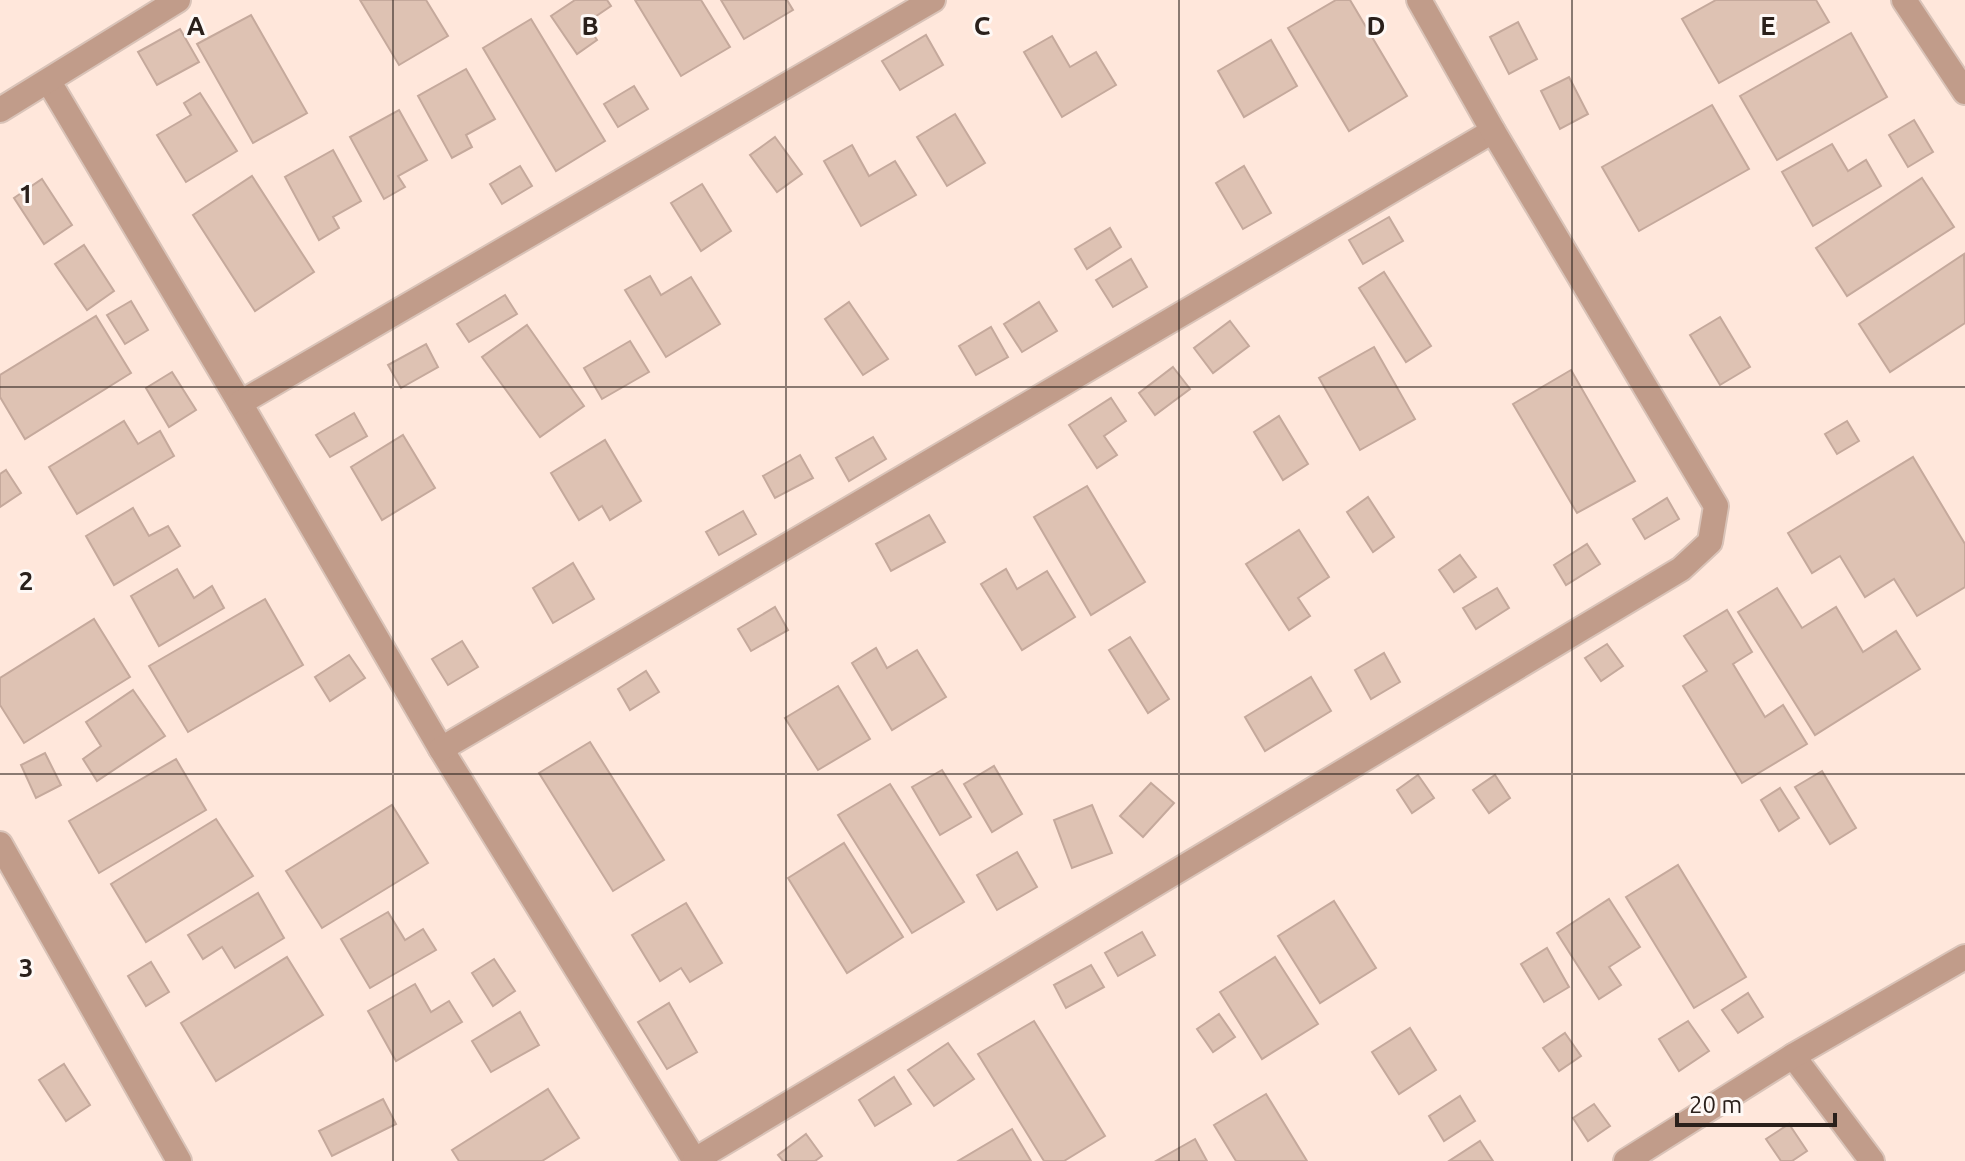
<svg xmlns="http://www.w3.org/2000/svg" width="1965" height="1161" viewBox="0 0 1965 1161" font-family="Ubuntu,sans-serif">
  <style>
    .building { fill: #dec2b3; stroke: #c5a99c; stroke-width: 2 }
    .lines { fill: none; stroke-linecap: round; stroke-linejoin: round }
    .minor-casing { stroke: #d9c3b8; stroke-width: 28 }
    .minor { stroke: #c19c8a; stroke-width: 24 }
    .grid { fill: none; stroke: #2a201b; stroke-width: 2; stroke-opacity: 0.55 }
    .grid-label { font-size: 26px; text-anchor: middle; font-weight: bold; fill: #2a201b; stroke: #fef8f5; stroke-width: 6; stroke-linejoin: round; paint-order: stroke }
  </style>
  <rect width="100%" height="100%" fill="#ffe7db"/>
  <g class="building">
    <polygon points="360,0 426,0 448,36 399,65"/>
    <polygon points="575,0 607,0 611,6 586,23 597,40 577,54 551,16"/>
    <polygon points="635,0 701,0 730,47 681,76"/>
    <polygon points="721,0 787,0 793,10 744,39"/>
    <polygon points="1336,0 1350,0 1407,96 1349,131 1288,28"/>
    <polygon points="1716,0 1816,0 1829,22 1719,83 1682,19"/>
    <polygon points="251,15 307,113 253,143 197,44"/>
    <polygon points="531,19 605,141 556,171 483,48"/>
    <polygon points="1518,22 1537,59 1509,74 1490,37"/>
    <polygon points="180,29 199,62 157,85 138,52"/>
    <polygon points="1851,33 1887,97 1777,160 1740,96"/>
    <polygon points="926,35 943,65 900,90 882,61"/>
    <polygon points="1052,36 1070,67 1096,52 1116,85 1062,117 1024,52"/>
    <polygon points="1271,40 1297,86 1244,117 1218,71"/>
    <polygon points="466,69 495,119 466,135 472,147 452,158 418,96"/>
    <polygon points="1569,77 1588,114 1560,129 1541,91"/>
    <polygon points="634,86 648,109 618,127 604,104"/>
    <polygon points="200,93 237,151 186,182 157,135 191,115 184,103"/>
    <polygon points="1712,105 1749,169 1639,231 1602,167"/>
    <polygon points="399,110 427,160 398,176 405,187 384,199 350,137"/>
    <polygon points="955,114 985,163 947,186 917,137"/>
    <polygon points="1914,120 1933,152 1908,167 1889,135"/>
    <polygon points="775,137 802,174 777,192 750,155"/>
    <polygon points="1832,144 1848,171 1866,160 1881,186 1813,226 1782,172"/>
    <polygon points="852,145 869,176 895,161 916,195 861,226 824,161"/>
    <polygon points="333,150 361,201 333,217 339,228 319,240 285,177"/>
    <polygon points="520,166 532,186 502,204 490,184"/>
    <polygon points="1244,166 1271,213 1243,229 1216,183"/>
    <polygon points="252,176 314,272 255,311 193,215"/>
    <polygon points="1922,178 1954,227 1847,296 1816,248"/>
    <polygon points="42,179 72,225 44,244 14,198"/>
    <polygon points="702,184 731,231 701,251 671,203"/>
    <polygon points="1389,217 1403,241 1363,264 1349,240"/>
    <polygon points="1110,228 1121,247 1087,269 1075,249"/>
    <polygon points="84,245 114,291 87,310 55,264"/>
    <polygon points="1964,254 1965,323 1890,372 1859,324"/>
    <polygon points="1131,259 1147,287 1113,307 1096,280"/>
    <polygon points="1384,272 1431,346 1406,362 1359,288"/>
    <polygon points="650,276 661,295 691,277 720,324 666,357 625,290"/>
    <polygon points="505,295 517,314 469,342 457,324"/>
    <polygon points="131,301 148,330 125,344 107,315"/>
    <polygon points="849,302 888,359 863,375 825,319"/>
    <polygon points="1039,302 1057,331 1022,352 1004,324"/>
    <polygon points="96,316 131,373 25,439 0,397 0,375"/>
    <polygon points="1720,317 1750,367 1720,385 1690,335"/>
    <polygon points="1230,321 1249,346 1213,373 1194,348"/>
    <polygon points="527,325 584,406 540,437 482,357"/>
    <polygon points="991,327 1008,357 976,375 959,346"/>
    <polygon points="630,341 649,372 602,399 584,368"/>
    <polygon points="426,344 438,367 401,388 388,365"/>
    <polygon points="1374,347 1415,419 1360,450 1319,378"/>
    <polygon points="1173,367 1190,389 1155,415 1139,393"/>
    <polygon points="1571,370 1635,481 1577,513 1513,404"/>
    <polygon points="172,372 196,410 169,427 146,388"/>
    <polygon points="1111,398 1126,421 1104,436 1117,455 1097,468 1069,425"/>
    <polygon points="354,413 367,436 330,457 316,435"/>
    <polygon points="1279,416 1308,464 1283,480 1254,432"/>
    <polygon points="124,421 138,444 160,431 174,456 77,514 49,467"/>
    <polygon points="1847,421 1859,441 1837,454 1825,434"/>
    <polygon points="403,435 435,488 382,520 351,467"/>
    <polygon points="873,437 886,459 849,481 836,458"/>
    <polygon points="605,440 641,501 610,520 602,506 579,520 551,473"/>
    <polygon points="800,455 813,478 775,498 763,476"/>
    <polygon points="1913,457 1965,544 1965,587 1917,616 1894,579 1865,597 1840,556 1812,573 1788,533"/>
    <polygon points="6,470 21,493 0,507 0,474"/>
    <polygon points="1087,486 1145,582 1091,615 1034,517"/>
    <polygon points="1368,497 1394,537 1373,552 1347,512"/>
    <polygon points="1667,498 1679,519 1645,539 1633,519"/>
    <polygon points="133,508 149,536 168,526 180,546 114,585 86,536"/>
    <polygon points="743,511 756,534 719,555 706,532"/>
    <polygon points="929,515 945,542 891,571 876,544"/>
    <polygon points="1299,530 1329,577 1298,598 1310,616 1289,630 1246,564"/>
    <polygon points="1587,544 1600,564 1566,585 1554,565"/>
    <polygon points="1460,555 1476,577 1454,592 1439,570"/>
    <polygon points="573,563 594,599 553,623 533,588"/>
    <polygon points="177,569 194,598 212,586 224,608 159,646 131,596"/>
    <polygon points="1006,569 1017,589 1047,571 1075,617 1022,650 981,584"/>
    <polygon points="1497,588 1509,608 1476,629 1463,608"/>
    <polygon points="1777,588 1802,628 1836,607 1863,652 1896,631 1920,669 1815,735 1738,612"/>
    <polygon points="265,599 303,665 188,732 149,666"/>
    <polygon points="775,607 788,630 751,651 738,629"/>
    <polygon points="1727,610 1752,652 1733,664 1765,717 1783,705 1807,744 1742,783 1683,686 1707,671 1684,636"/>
    <polygon points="94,619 130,677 24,743 0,705 0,678"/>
    <polygon points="1130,637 1169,699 1148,713 1109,650"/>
    <polygon points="462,641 478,667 448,685 432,659"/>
    <polygon points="1607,644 1623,666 1601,681 1585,658"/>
    <polygon points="876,648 887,668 917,650 946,697 892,730 852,663"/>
    <polygon points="1384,653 1400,682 1371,699 1355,670"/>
    <polygon points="349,655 365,678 330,701 315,677"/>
    <polygon points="646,671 659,692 630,710 618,689"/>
    <polygon points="1311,677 1331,711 1265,751 1245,717"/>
    <polygon points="838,686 870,739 818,770 785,718"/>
    <polygon points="133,690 165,736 97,781 83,759 101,746 86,722"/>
    <polygon points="590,742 664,860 613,891 539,773"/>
    <polygon points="45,753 61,785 36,798 21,765"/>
    <polygon points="176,759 206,810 99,873 69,821"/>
    <polygon points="994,766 1022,814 992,832 964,784"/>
    <polygon points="942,770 971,817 940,835 912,787"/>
    <polygon points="1822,771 1856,828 1830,844 1795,787"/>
    <polygon points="1418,775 1434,798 1412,813 1397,790"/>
    <polygon points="1495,775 1510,798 1489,813 1473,790"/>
    <polygon points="1151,783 1174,803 1143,837 1120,816"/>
    <polygon points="890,784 964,902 912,933 838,815"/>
    <polygon points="1780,788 1799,818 1779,831 1761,800"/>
    <polygon points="392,805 428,863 322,928 286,871"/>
    <polygon points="1092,805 1112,853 1072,868 1054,820"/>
    <polygon points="216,819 253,876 146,942 111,884"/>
    <polygon points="844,843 903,937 847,973 788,878"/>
    <polygon points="1017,852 1037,887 997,910 977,875"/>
    <polygon points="1678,865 1746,977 1694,1008 1626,897"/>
    <polygon points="258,893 284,938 235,968 222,947 203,959 188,935"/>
    <polygon points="1609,899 1640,947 1609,967 1621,985 1599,999 1557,933"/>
    <polygon points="1334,901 1376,968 1320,1003 1278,936"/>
    <polygon points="686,903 722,963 690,982 681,968 660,981 632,935"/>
    <polygon points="388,912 405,940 423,929 436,950 370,988 341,939"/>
    <polygon points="1142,932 1155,955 1118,976 1105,953"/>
    <polygon points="1547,948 1569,987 1544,1002 1521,964"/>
    <polygon points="287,957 323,1015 216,1081 181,1023"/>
    <polygon points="1275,957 1318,1024 1262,1059 1220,992"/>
    <polygon points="494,959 515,991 493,1006 472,973"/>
    <polygon points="151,962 169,992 146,1006 128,976"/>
    <polygon points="1091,965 1104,987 1066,1008 1054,985"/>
    <polygon points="415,984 431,1012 449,1001 462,1022 396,1061 368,1011"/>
    <polygon points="1748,993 1763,1017 1738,1033 1722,1010"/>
    <polygon points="669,1003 697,1052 667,1069 638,1022"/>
    <polygon points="520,1012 539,1045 491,1072 472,1041"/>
    <polygon points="1219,1014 1235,1037 1213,1052 1197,1029"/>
    <polygon points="1034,1021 1105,1136 1064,1161 1044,1161 978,1054"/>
    <polygon points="1688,1021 1709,1051 1679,1071 1659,1039"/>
    <polygon points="1410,1028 1436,1070 1399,1094 1372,1052"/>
    <polygon points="1565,1033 1581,1056 1559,1071 1543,1048"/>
    <polygon points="948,1043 974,1079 934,1106 908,1070"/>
    <polygon points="64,1064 90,1105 66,1121 39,1080"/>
    <polygon points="894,1077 911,1104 875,1126 859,1100"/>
    <polygon points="548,1089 579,1138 542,1161 459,1161 452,1150"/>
    <polygon points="1266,1094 1307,1161 1236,1161 1214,1125"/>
    <polygon points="1460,1096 1475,1121 1444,1141 1429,1116"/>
    <polygon points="383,1099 396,1124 332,1156 319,1131"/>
    <polygon points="1594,1104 1610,1126 1588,1141 1573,1118"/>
    <polygon points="1789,1124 1807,1151 1792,1161 1781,1161 1766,1139"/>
    <polygon points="1012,1129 1031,1161 958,1161"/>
    <polygon points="806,1134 822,1156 815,1161 783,1161 778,1155"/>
    <polygon points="1195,1139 1207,1161 1156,1161"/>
    <polygon points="1480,1141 1493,1161 1449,1161"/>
  </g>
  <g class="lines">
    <g class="minor-casing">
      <g id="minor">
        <polyline points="1904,0 1965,92"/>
        <polyline points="49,82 240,403 441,749 695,1161"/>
        <polyline points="0,110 178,0"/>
        <polyline points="240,403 933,0"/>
        <polyline points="441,749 1493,131"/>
        <polyline points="0,844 179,1161"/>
        <polyline points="1793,1056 1872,1161"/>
        <polyline points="695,1160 1681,569 1710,542 1716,506 1493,131 1419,0"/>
        <polyline points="1626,1161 1793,1056 1965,957"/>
      </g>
    </g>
    <use href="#minor" class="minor"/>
  </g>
  <path class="grid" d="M393 0V1161M786 0V1161M1179 0V1161M1572 0V1161M0 387H1965M0 774H1965"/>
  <g class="grid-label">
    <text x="196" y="35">A</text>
    <text x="590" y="35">B</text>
    <text x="982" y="35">C</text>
    <text x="1376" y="35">D</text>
    <text x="1768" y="35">E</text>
    <text x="26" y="203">1</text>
    <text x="26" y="590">2</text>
    <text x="26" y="977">3</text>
  </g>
  <path d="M1677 1113v12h158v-12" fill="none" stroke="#2a201b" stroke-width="4"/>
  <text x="1689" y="1113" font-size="24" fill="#2a201b" stroke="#fef8f5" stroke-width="6" paint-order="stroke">20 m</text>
</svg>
